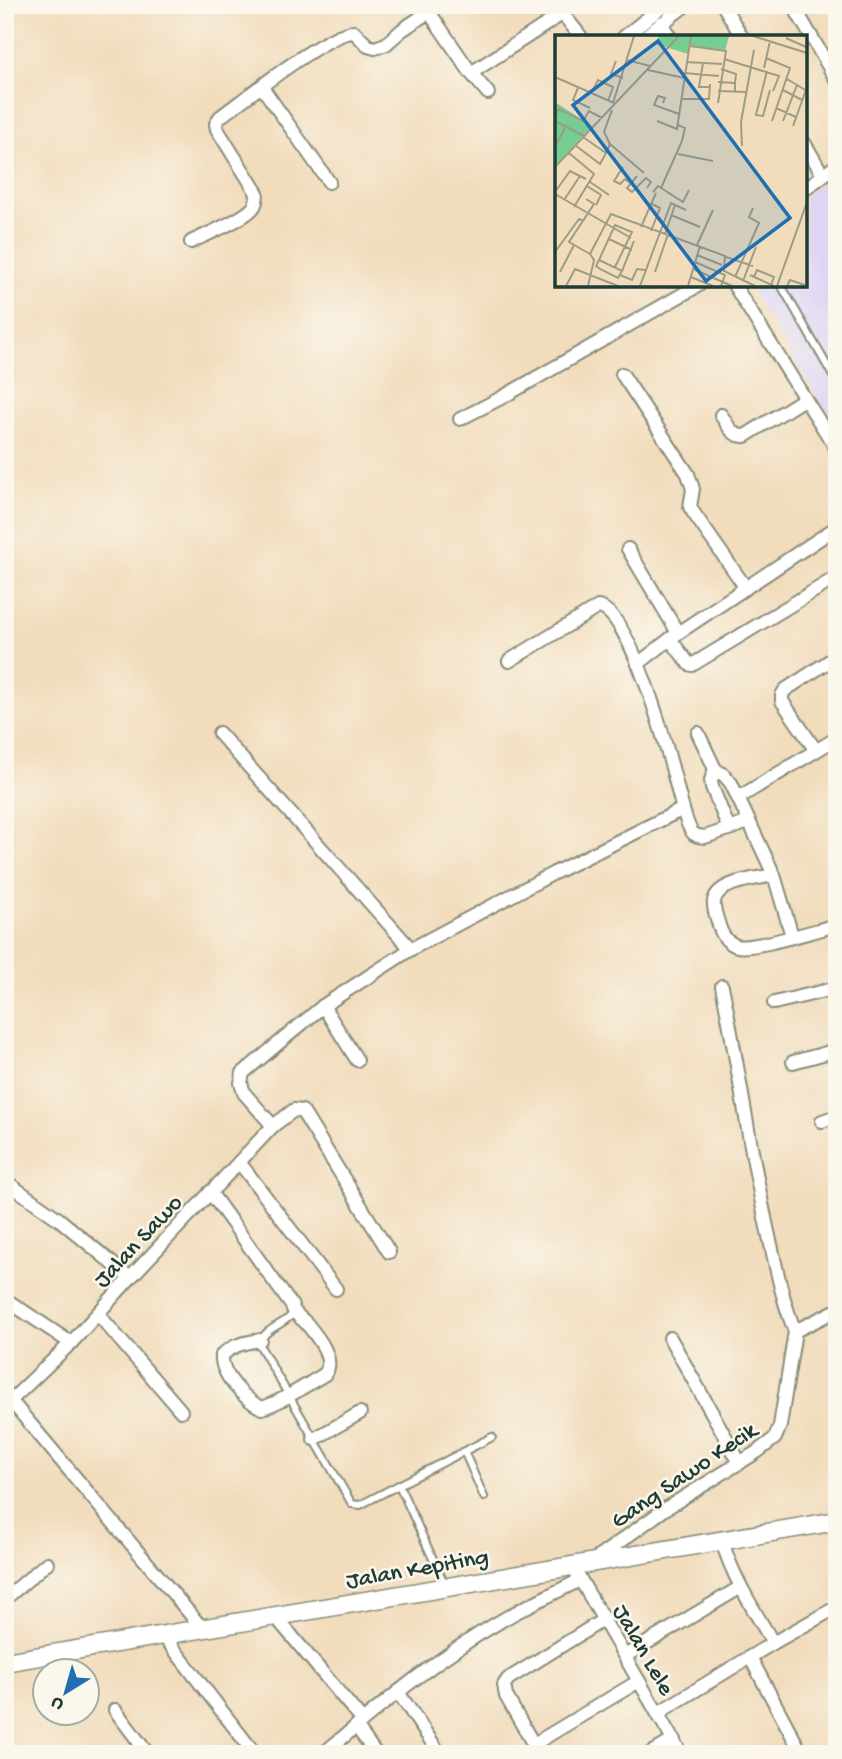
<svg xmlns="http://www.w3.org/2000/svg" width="842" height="1759" viewBox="0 0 842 1759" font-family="'Gochi Hand',sans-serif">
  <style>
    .built { fill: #ded5f5 }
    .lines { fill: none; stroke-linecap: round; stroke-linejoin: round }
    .lane-casing { stroke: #888c78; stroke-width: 10 }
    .street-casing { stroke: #888c78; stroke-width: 16 }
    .secondary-casing { stroke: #888c78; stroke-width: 21 }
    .lane { stroke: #fff; stroke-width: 6 }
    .street { stroke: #fff; stroke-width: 12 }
    .secondary { stroke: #fff; stroke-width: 18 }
    .labels { text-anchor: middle; stroke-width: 5; stroke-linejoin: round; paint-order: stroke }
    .street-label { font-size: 24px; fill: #1f3d34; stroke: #fbf7ec }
    .inset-road { fill: none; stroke: #9d9c86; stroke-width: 2 }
    .view { fill: #1f6fb2; fill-opacity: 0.15; stroke: #1f6fb2; stroke-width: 3.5 }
    .inset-edge { fill: none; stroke: #1f3d34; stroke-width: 3.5 }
  </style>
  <rect width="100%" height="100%" fill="#fbf7ec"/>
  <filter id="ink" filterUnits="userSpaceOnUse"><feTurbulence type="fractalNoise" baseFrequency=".0143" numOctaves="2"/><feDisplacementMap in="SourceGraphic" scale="14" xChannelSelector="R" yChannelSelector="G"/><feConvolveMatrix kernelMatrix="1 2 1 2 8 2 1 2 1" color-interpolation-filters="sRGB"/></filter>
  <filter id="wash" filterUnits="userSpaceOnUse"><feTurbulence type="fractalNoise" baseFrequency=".00686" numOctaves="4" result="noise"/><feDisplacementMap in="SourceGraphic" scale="28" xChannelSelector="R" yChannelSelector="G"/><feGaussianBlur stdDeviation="1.57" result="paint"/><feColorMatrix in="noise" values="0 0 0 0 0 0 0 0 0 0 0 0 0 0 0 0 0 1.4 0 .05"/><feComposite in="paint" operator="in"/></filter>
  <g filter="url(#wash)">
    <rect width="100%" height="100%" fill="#f1dcbc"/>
    <polygon class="built" points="837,172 837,428 748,285 805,285 805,195"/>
  </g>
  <g filter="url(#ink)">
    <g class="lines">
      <g class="lane-casing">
        <g id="lane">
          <polyline points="781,285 837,383"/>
          <path d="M294 1312C285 1326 261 1328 260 1346L352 1504 360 1505 492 1437"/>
          <polyline points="464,1451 484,1497"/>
          <polyline points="399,1485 445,1585"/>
        </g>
      </g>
      <g class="street-casing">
        <g id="street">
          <polyline points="556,5 581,37"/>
          <polyline points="723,5 742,37"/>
          <polyline points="793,5 837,81"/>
          <polyline points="425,6 471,73 488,93"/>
          <polyline points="661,23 670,37"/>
          <polyline points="624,37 664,5"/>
          <polyline points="644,37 686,5"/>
          <polyline points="471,73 562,14"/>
          <polyline points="262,87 329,182"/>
          <polyline points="805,144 823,175"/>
          <polyline points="805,189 837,165"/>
          <path d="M191 242C207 234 240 221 252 209 256 205 257 199 257 193L217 129 216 124 220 117C245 99 329 31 354 32L368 46 375 48 386 44 402 30 439 5"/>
          <polyline points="734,285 837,450"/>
          <polyline points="622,374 688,474 693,489 690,507 695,515 746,588"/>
          <path d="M721 415C728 425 732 437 745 436L804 399"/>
          <polyline points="460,419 501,398 699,285"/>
          <polyline points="628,549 678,633 670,639 689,664 692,665 837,577"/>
          <polyline points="678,633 837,527"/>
          <path d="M509 661 598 607C630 609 667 749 675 779 678 790 686 828 694 834 698 837 701 836 705 837L749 822"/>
          <polyline points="638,664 670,639"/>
          <polyline points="219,733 411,949"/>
          <polyline points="698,733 715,769 725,776 731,783 774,875 792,936"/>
          <polyline points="815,749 782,701 782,695 785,690 837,656"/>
          <polyline points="715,769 711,780 712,787 729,829"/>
          <polyline points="738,798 837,738"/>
          <path d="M774 875C757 879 718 881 714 901 713 908 716 916 718 922 721 933 725 942 737 946 754 950 816 930 837 925"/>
          <path d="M722 986C740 1073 751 1162 772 1249 778 1276 784 1305 795 1331"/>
          <polyline points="774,1003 837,988"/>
          <polyline points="323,1006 357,1060"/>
          <polyline points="793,1062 837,1050"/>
          <polyline points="822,1121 837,1116"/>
          <polyline points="273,1126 244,1093 241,1083 243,1073 323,1006 411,949 554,873 683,809"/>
          <polyline points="239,1162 336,1289"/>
          <polyline points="5,1181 60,1220 130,1278"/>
          <path d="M210 1192 292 1306C294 1315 301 1317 307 1324 317 1336 336 1359 325 1374 304 1386 284 1401 262 1408 245 1400 220 1374 222 1355 234 1344 245 1343 260 1340"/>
          <polyline points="5,1299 71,1343"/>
          <polyline points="98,1314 181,1411"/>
          <polyline points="670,1338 740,1463"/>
          <polyline points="11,1401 202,1628"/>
          <polyline points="5,1406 71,1343 130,1278 273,1126 294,1110 302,1111 389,1252"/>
          <polyline points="314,1439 360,1413"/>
          <path d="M722 1541C733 1578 754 1610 773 1643L837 1607"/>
          <polyline points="593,1561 665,1509 757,1452 775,1438 780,1426 795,1331 837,1310"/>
          <polyline points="576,1572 681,1754"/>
          <polyline points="5,1599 47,1563"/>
          <polyline points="275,1616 362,1720"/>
          <polyline points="163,1635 255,1754"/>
          <polyline points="625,1656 741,1587"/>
          <polyline points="750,1657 802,1754"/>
          <polyline points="398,1692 440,1754"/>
          <polyline points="115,1710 148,1754"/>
          <polyline points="658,1713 773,1643"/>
          <polyline points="356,1726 376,1754"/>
          <polyline points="534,1744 639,1681"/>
          <path d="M323 1754C379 1707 435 1659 499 1622 525 1606 553 1594 580 1580"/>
          <polyline points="539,1754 506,1696 504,1685 508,1679 603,1620"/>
          <polyline points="650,1754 674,1740"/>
        </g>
      </g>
      <g class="secondary-casing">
        <polyline id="secondary" points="5,1662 837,1521"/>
      </g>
      <use href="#lane" class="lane"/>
      <use href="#street" class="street"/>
      <use href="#secondary" class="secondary"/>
    </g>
  </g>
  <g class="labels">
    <g class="street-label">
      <text transform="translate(137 1240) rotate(-47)" y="8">Jalan Sawo</text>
      <text transform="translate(683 1474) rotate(-34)" y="8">Gang Sawo Kecik</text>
      <text transform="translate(417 1567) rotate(-10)" y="8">Jalan Kepiting</text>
      <text transform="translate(645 1649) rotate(60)" y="8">Jalan Lele</text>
    </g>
  </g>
  <g transform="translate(555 35)">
    <rect width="252" height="252" fill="#f1dcbc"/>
    <path d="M104 1H174L170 16 134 10 133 19 101 9ZM0 67 37 91 0 131Z" fill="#76cd92"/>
    <path class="inset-road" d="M198 1 252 18M231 3 251 12M135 11 171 16 163 68M211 23 235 33 217 86M169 24 224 41 218 56M72 25 95 31M61 26 56 39 68 43M131 27 167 29M148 28 144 52H155M209 33 215 6M166 34 181 39 180 48M93 35 129 43M212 36 201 80 208 81 215 55M129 38 164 41M0 42 59 68M232 44 252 56M163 47 180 48V57M23 53 18 65 35 73M228 55 247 65M163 56 191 57M36 59 43 45 58 52 53 66M126 64H154L155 49M58 68 79 1M108 68 110 63 103 61 99 70 124 79M221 73 241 82M0 81 4 74 28 86 34 76 47 83M0 86 29 101M102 86 122 94 136 1M228 86 242 50M238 91 251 55M55 109 89 138M20 110 45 129 51 118 28 102M187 111 186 87 199 15M0 112 11 91M14 118 39 139 19 172M51 118 55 109 49 97 57 75M123 119 158 126M0 132 124 1M68 132 59 146 65 149 70 144 81 153 91 143 96 147 92 153M35 147 54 160M32 151 46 160 41 170M81 153 77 157 72 153 82 141M106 153 127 106 130 93 123 90M0 157 15 136 31 144M98 157 103 151 128 167 134 155M0 159 76 203M31 164 39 169 14 207 35 219M9 165 25 141M116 180 145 192M86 192 101 158M96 196 105 173 97 169M110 199 120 170M54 204 77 215M142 210 158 175M0 217 24 184 28 186M142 220 167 230M171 222 198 231M44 225 41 231 45 234 63 243 67 236M140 227 170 240 166 251M60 232 77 197 60 190 44 225 67 236 79 206M138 234 177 251M5 237 19 210M100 237 113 199M65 240 77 245 82 234 90 235M195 240 219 251M136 242 158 251M180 242 204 188 194 182 198 173M199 242 202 235 219 242 216 250M188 246 201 212M11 251 20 234 63 251M33 251 39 225 35 219 56 179 170 221 169 236 200 251M85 251 116 168 131 175M133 251 145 211M222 251 252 167M232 251 235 245 250 250"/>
    <path class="view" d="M103 6 235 183 151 246 18 70Z"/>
    <rect width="252" height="252" class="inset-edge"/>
  </g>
  <rect width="842" height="1759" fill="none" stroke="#fbf7ec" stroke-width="28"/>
  <g transform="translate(66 1692) rotate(217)"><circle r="33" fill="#fbf7ec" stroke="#a3ada2" stroke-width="2"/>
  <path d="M0-5L12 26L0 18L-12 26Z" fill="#1f6fb2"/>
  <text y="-10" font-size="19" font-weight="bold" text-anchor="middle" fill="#1f3d34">U</text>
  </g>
</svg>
